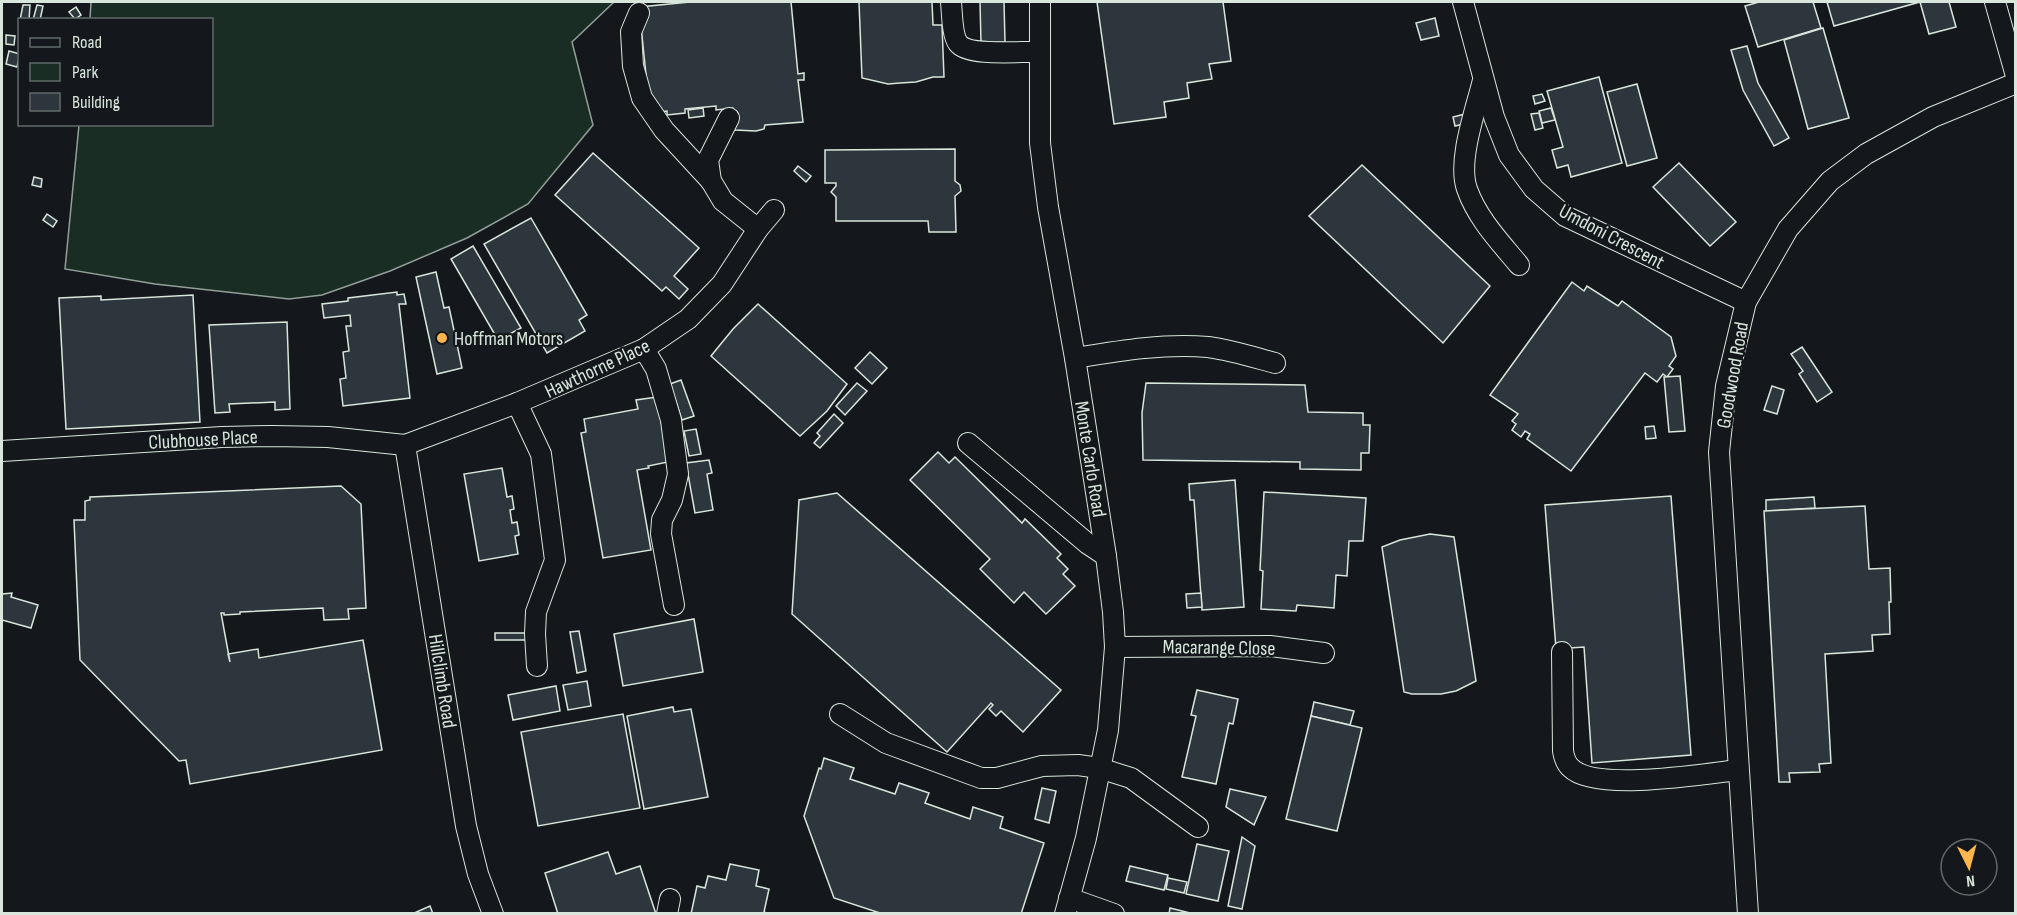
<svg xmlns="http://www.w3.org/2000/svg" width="2017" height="915" viewBox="0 0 2017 915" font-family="'Sofia Sans Condensed',sans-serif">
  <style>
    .green { fill: #1a2d24; stroke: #939e99; stroke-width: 1.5 }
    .building { fill: #2c363c; stroke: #d8e6dc; stroke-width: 1.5 }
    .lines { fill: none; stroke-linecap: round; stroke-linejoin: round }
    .minor-casing { stroke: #d8e6dc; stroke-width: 22 }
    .minor { stroke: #14181c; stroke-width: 20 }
    .poi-dot { fill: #ffb74d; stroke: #14181c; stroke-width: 2 }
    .labels { text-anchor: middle; stroke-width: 4.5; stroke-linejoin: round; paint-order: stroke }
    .street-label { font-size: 20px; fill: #d8e6dc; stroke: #14181c }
    .poi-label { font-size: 20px; fill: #d8e6dc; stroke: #14181c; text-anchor: start }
  </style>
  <rect width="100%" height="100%" fill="#14181c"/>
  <polygon class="green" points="91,2 614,2 572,42 593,125 528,204 467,238 390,271 322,295 289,299 155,284 65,269 79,125 212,124 212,20 90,19"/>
  <g class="building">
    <polygon points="690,2 791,2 798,74 804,73 804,80 798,80 803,122 765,125 764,129 756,131 735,130 733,108 716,110 716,106 685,109 685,113 667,115 667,111 650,113 639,7"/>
    <polygon points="859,2 932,2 933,25 942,25 944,77 933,77 916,82 900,83 888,84 862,78"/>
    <polygon points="980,2 1004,2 1005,42 981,43"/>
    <polygon points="1097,2 1223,2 1231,61 1209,64 1212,79 1187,83 1189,98 1164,102 1166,117 1114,124"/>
    <polygon points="1759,2 1813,2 1821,28 1758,47 1745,6"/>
    <polygon points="1827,2 1949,2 1956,27 1929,34 1920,2 1834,26"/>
    <polygon points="23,5 30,5 29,20 20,20"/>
    <polygon points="37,5 43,6 40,20 33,20"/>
    <polygon points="76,7 81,15 75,19 69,12"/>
    <polygon points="1435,18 1439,36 1421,40 1416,23"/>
    <polygon points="1823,28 1849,118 1808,129 1784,40"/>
    <polygon points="6,35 15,36 14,45 6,44"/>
    <polygon points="1747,46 1758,83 1789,138 1774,146 1743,90 1731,50"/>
    <polygon points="9,51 20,54 17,67 6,64"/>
    <polygon points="1599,77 1622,163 1571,177 1568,165 1557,168 1552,150 1563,147 1547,91"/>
    <polygon points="1637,84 1657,158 1627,166 1607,92"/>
    <polygon points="1542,94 1545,101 1535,104 1533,96"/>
    <polygon points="703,108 704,116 689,118 688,110"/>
    <polygon points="1551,108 1555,120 1542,123 1539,111"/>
    <polygon points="1469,113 1472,122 1455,126 1453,117"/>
    <polygon points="1539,113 1543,128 1535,130 1531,114"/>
    <polygon points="955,149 955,181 960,185 961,191 955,196 956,232 929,232 928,221 836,221 836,197 831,192 836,186 836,183 825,183 825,150"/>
    <polygon points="593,153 699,248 674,276 688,289 679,299 666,287 662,291 555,195"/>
    <polygon points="1679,163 1736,222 1710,246 1653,187"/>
    <polygon points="1362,165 1490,286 1443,343 1309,216"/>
    <polygon points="798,166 811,176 806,182 794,171"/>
    <polygon points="34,177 42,179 41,187 32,185"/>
    <polygon points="47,214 57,221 53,227 43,220"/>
    <polygon points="531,218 587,315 579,320 585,331 547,353 484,244"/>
    <polygon points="473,246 521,328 498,340 451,259"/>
    <polygon points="436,272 444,308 449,307 462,368 437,374 416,277"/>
    <polygon points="1572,282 1584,291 1587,286 1618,306 1622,301 1671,337 1676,356 1669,366 1673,369 1667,377 1663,374 1657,382 1645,373 1571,471 1527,439 1530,434 1525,431 1521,437 1512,430 1516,424 1512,421 1518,414 1490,395"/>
    <polygon points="397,292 397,295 404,294 406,304 399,304 410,398 343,406 340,379 346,378 343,352 349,351 346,326 351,326 350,315 324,318 322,304 348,301 348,298"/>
    <polygon points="193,295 200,422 66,429 59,298 101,296 101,300"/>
    <polygon points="758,304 847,384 827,411 800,436 711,356 733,329"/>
    <polygon points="287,322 290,409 275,410 275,402 229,404 230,412 215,413 209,325"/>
    <polygon points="1802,347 1832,392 1817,402 1799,374 1803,371 1791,354"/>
    <polygon points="870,352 887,368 872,384 855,368"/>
    <polygon points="1680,376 1685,431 1669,432 1664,377"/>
    <polygon points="681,380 694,416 682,420 670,384"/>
    <polygon points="857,383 867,391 845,415 836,406"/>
    <polygon points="1146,383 1305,385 1308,412 1363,413 1363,425 1370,425 1369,453 1361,453 1361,470 1300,469 1300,462 1143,460 1142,413"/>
    <polygon points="1772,386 1784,390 1777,414 1764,410"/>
    <polygon points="657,397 668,462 648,466 649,468 637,470 651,550 603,558 581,433 586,432 584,419 638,409 636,400"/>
    <polygon points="834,414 843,423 820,448 814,443 820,436 817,433"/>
    <polygon points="1654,426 1656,438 1646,439 1645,427"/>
    <polygon points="696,429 701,454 689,456 684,431"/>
    <polygon points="938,452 949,463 955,457 1022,523 1025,519 1061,554 1057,558 1068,569 1063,574 1075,586 1046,614 1024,592 1014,603 980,569 990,559 910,480"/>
    <polygon points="709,460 712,473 707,474 713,510 695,513 686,463"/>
    <polygon points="502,468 507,497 512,496 514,509 510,510 512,523 517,522 519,535 515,536 518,554 479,561 464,474"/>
    <polygon points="1235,480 1244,607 1202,610 1194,500 1190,500 1189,484"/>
    <polygon points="341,486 361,504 366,608 348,609 349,619 324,620 323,608 240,612 240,614 224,615 224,613 221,613 230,662 228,654 258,649 259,658 363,640 382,750 190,784 186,760 179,761 80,660 74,520 85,520 85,501 90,500 90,497"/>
    <polygon points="1264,492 1366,498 1363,541 1349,541 1347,576 1336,575 1334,608 1297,605 1296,611 1261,609 1263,571 1260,570"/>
    <polygon points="837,493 1061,690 1023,732 1001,711 996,716 989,709 993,705 991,703 947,752 792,614 799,500"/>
    <polygon points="1671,496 1691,755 1592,763 1584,647 1556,649 1545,505"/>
    <polygon points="1814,497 1815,508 1766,511 1766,500"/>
    <polygon points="1865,506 1869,569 1890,568 1891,602 1889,602 1890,634 1872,635 1873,651 1825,654 1831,763 1819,764 1820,772 1789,773 1790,782 1779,782 1764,511"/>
    <polygon points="1430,534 1454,537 1476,681 1456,691 1441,694 1412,694 1404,692 1382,547 1400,540"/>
    <polygon points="12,593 11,597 38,605 31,628 2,620 2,594"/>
    <polygon points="1201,593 1202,607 1187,608 1186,594"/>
    <polygon points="694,619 703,672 623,686 614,634"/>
    <polygon points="579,631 586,671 577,673 570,632"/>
    <rect x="495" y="633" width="32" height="7"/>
    <polygon points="587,681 591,706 568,710 563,685"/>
    <polygon points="556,686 560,711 513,720 508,695"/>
    <polygon points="1197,690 1238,699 1233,724 1229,723 1216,784 1182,777 1196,716 1191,715"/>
    <polygon points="1314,702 1354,711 1350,725 1311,716"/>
    <polygon points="673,707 674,712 691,709 708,797 644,809 627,716"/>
    <polygon points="623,714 640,808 538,826 521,732"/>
    <polygon points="1311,716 1362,728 1337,831 1286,819"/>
    <polygon points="824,758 854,768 850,779 895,794 899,783 929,793 925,803 970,819 973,807 1003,817 1000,828 1044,843 1021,914 883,914 834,898 804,816 819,768 821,769"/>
    <polygon points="1042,788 1056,791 1049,823 1035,819"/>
    <polygon points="1230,789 1266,797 1254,825 1226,807"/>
    <polygon points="1242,837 1255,846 1242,909 1228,906"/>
    <polygon points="1197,844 1229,851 1218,901 1186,894"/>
    <polygon points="608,852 616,874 640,866 656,914 558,914 545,873"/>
    <polygon points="730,864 759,870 756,886 769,889 764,912 769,914 691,914 697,886 705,888 708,876 726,880"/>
    <polygon points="1130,866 1168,875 1164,890 1126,881"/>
    <polygon points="1168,878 1187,882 1184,893 1166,889"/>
    <polygon points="430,906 433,914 412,914"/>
    <polygon points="1170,908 1194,914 1169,914"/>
  </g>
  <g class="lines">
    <g class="minor-casing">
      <g id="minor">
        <path d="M951 2C952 12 952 35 958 43 968 57 1023 51 1040 52"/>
        <polyline points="1040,2 1040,143 1048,207 1075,358 1106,556 1113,612 1115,647 1108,730 1086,838 1065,914"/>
        <polyline points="1463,2 1494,117 1509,155 1534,189 1565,216 1746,302"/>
        <polyline points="1995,2 2016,76"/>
        <polyline points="639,13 631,32 633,66 642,98 664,130 711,181"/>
        <path d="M1483 80C1476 109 1457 161 1467 189 1477 218 1500 242 1519 265"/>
        <polyline points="729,118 708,160 711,181 723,201 758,229"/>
        <polyline points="644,349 656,369 671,420 678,474 672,500 662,520 661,534 674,605"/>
        <path d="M1075 358C1118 351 1164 343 1208 347 1231 350 1253 357 1275 363"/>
        <polyline points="517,403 541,454 555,560 536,612 535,634 537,666"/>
        <polyline points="968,443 1088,544 1106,556"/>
        <polyline points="405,445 466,826 478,874 493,914"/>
        <polyline points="2,451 222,437 272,436 328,437 405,445 517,403 644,349 688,319 722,284 758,229 774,210"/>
        <polyline points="1115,647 1270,646 1324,653"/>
        <path d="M1562 652 1563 751C1564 757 1566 764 1571 768 1595 792 1704 774 1738 770"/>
        <polyline points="840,714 886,743 981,778 997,778 1042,766 1078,765 1099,768 1131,778 1198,827"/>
        <polyline points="1069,898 1114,914"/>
        <polyline points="667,914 670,899"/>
        <polyline points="1748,914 1719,452 1726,386 1746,302 1788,229 1830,181 1866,154 1933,117 2016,83"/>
      </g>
    </g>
    <use href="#minor" class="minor"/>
  </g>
  <circle class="poi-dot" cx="442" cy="338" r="6"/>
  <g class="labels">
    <g class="street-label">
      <text transform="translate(1612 236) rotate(28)" y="7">Umdoni Crescent</text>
      <text transform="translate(597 368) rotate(-25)" y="7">Hawthorne Place</text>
      <text transform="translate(1732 375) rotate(-80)" y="7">Goodwood Road</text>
      <text transform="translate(203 439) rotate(-3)" y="7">Clubhouse Place</text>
      <text transform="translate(1091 459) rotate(81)" y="7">Monte Carlo Road</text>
      <text transform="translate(1219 647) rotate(1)" y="7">Macarange Close</text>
      <text transform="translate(443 681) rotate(81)" y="7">Hillclimb Road</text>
    </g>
    <g class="poi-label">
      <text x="454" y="345">Hoffman Motors</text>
    </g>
  </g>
  <rect width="2017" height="915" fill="none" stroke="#d8e6dc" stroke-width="6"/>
  <rect x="18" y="18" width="195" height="108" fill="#14181c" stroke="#626a69" stroke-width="1.5"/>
  <rect x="30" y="38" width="30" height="9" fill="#14181c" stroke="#626a69" stroke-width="1.5"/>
  <text x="72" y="48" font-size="18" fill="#d8e6dc">Road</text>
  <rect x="30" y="63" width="30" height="18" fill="#1a2d24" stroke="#626a69" stroke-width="1.5"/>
  <text x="72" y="78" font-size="18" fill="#d8e6dc">Park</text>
  <rect x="30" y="93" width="30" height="18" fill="#2c363c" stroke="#626a69" stroke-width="1.5"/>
  <text x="72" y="108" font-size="18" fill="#d8e6dc">Building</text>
  <g transform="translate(1969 867) rotate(174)"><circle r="28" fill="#14181c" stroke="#626a69" stroke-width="1.5"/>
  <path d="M0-4.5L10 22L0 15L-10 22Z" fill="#ffb74d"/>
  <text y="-9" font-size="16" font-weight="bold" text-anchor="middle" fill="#d8e6dc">N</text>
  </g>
</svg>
